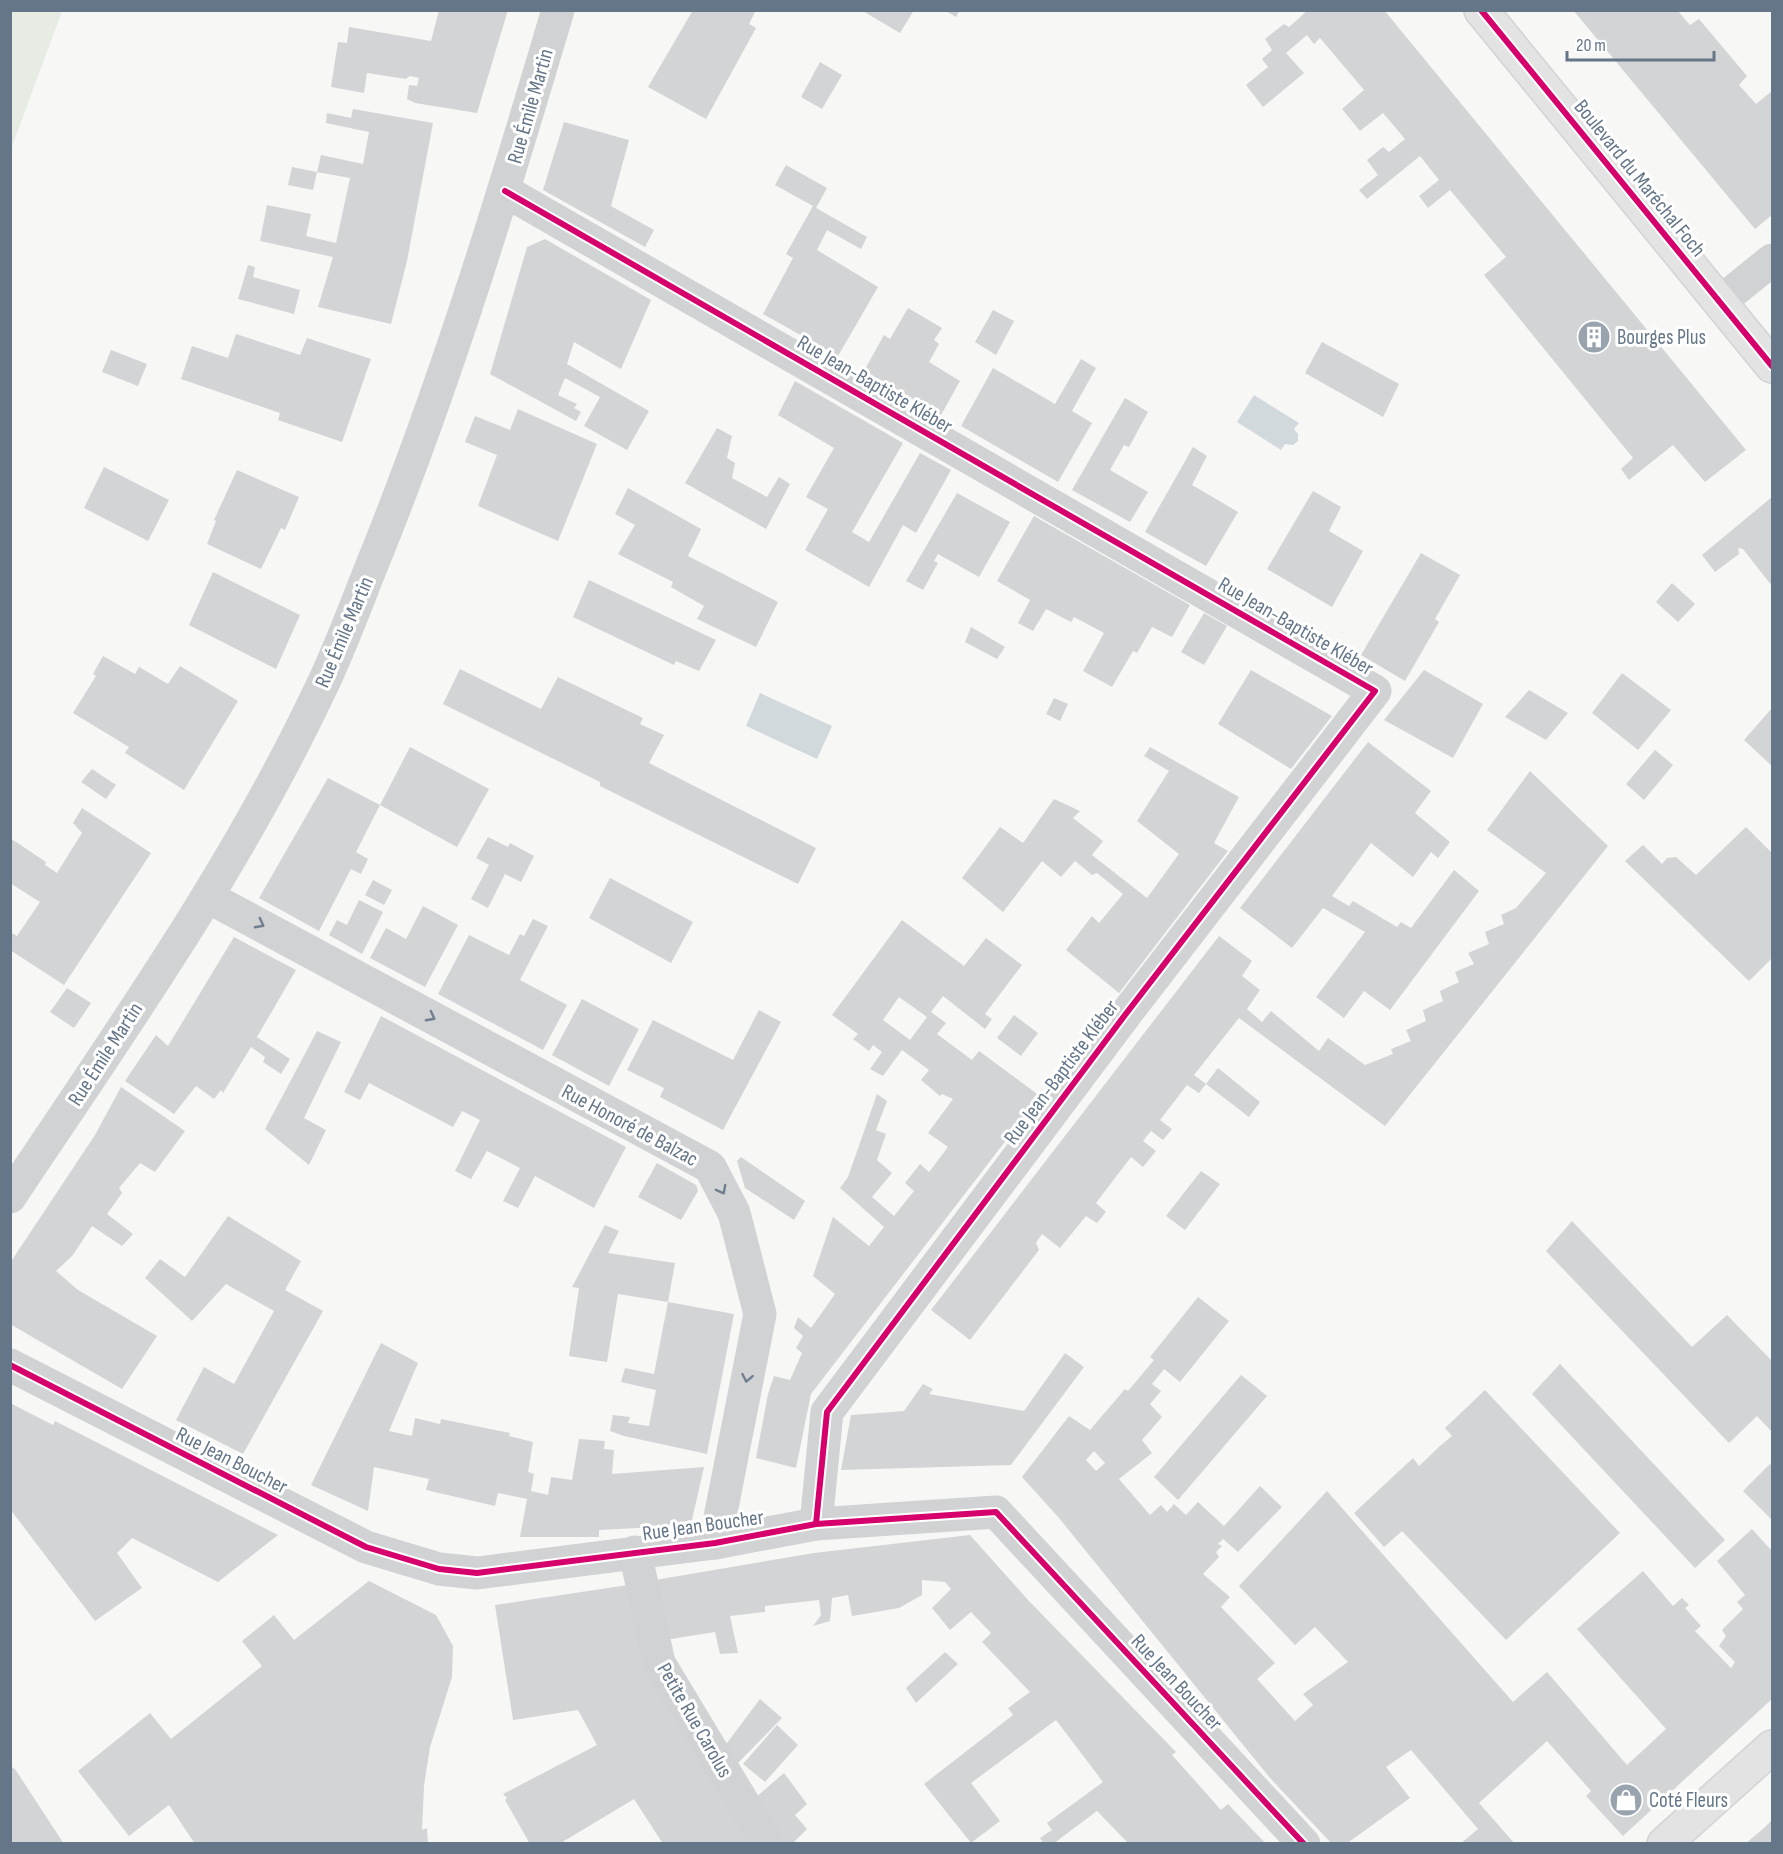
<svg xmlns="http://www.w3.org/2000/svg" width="1783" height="1854" viewBox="0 0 1783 1854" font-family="'Sofia Sans Condensed',sans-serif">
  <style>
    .green { fill: #e6ebe4 }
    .water { fill: #d2d9dd }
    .building { fill: #d3d4d5; fill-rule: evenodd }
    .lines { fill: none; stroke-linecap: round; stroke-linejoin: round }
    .major-casing { stroke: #d2d3d4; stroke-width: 36 }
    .minor { stroke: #d1d2d3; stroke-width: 33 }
    .major { stroke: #e3e3e4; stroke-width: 33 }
    .cycleway-casing { stroke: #fff; stroke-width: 10 }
    .cycleway { stroke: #d6006c; stroke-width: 6 }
    .oneway { stroke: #707f90 }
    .labels { text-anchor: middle; stroke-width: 6; stroke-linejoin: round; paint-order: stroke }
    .street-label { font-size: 21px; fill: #657688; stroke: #fff }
    .poi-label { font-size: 21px; fill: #657688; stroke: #fff; text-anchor: start }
  </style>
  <rect width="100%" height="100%" fill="#f7f7f6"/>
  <polygon class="green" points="11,10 62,11 11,149 10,11"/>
  <g class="water">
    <polygon points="1254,395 1299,423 1294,429 1298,434 1298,441 1293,445 1285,444 1281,450 1237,422"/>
    <polygon points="760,693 832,726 817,759 746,726"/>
  </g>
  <g class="building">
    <polygon points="439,10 508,10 477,113 415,103 407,99 409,85 417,86 419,78 410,76 406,79 367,73 364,93 331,87 338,42 347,43 349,27 431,41"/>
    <polygon points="693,10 756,10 749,24 756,28 706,119 648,87"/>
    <polygon points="861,10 914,10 900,33"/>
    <polygon points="944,10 960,10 956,17"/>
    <polygon points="1308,10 1384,10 1746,450 1705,482 1673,445 1629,480 1621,469 1633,458 1484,275 1506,257 1450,190 1428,208 1419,196 1439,180 1420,156 1367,199 1359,190 1378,175 1367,160 1383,147 1389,152 1405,139 1383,113 1360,131 1342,109 1364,90 1320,38 1314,44 1307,35 1286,53 1304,73 1263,107 1246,85 1268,67 1262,59 1272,50 1265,39 1284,24 1289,27"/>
    <polygon points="1573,10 1677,10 1690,25 1699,19 1747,76 1739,85 1756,104 1772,91 1772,215 1755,229"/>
    <polygon points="820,62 842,75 822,109 801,97"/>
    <polygon points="353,109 433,123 407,261 391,324 318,307 333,257 260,241 267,205 311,214 306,236 336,243 350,178 317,172 313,190 288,185 292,167 317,172 321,155 363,164 369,132 326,123 327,113 351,118"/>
    <polygon points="564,122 629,140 611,206 654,230 645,247 543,190"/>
    <polygon points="786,165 827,188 816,208 867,237 861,249 827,230 817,250 878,287 838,356 763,314 793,258 786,254 813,206 775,185"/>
    <polygon points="545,239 651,300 621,369 574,342 567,364 649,411 627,450 584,426 600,397 565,378 558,395 577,404 574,408 581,412 576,421 490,374 527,247"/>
    <polygon points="248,265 255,267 253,277 300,290 294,314 238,299"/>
    <polygon points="908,308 942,328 934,340 939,344 929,362 960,381 941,415 864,371 884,335 890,339"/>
    <polygon points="993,310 1014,321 996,355 975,342"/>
    <polygon points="236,334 300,355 307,338 371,359 342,442 278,420 280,413 181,379 192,346 228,358"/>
    <polygon points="1322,342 1399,384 1383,417 1305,373"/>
    <polygon points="111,350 147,364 138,386 102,372"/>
    <polygon points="1081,359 1096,368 1072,411 1092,423 1058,482 961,426 993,368 1055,404"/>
    <polygon points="795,381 903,443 852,532 869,542 920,453 951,470 916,533 903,525 869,587 805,550 828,509 806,497 834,448 778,415"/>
    <polygon points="1125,398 1148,412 1129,447 1124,445 1110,470 1148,492 1130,522 1072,490"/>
    <polygon points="518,409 597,444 558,541 478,506 497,455 465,442 475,416 510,430"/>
    <polygon points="717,428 732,436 727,458 735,463 732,478 767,497 779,477 790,484 766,529 685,483"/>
    <polygon points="1193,447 1207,456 1192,485 1238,512 1206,566 1145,532"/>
    <polygon points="104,467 169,500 148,541 84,508"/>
    <polygon points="237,470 299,497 285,530 281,528 261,569 207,544 216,521 214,520"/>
    <polygon points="628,488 701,529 688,556 778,602 756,647 697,619 704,606 671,587 673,582 618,554 635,525 615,514"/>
    <polygon points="1313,491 1341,507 1329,531 1363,551 1332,607 1267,569"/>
    <polygon points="957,493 1010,522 979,577 938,554 934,561 938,563 923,590 906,581"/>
    <polygon points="1772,497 1772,586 1743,549 1738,548 1739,554 1715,572 1702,555"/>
    <polygon points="1034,516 1190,605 1172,637 1152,627 1137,653 1133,651 1112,687 1083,671 1104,633 1074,617 1071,622 1046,609 1033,631 1018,623 1030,600 997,581"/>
    <polygon points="1421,553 1460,575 1435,619 1439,622 1405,681 1361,655"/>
    <polygon points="213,572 300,615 276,669 189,625"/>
    <polygon points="589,580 716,640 699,671 676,661 674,665 573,617"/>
    <polygon points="1672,583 1695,604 1678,622 1656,602"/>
    <polygon points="1204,613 1227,626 1204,665 1181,652"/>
    <polygon points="971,627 1005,647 997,659 965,642"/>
    <polygon points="103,656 135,674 139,667 168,684 180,666 238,701 184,790 125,753 129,747 73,713 96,676 93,674"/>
    <polygon points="460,669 541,709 558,677 643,718 640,724 664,735 649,763 816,848 798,884 600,786 600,782 443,704"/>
    <polygon points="1251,670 1332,716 1291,769 1218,724"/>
    <polygon points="1424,670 1483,704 1453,758 1384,720"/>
    <polygon points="1622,673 1671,710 1638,750 1592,713"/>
    <polygon points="1529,690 1568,713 1546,740 1505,717"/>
    <polygon points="1054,698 1068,704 1060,721 1046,714"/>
    <polygon points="1772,708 1772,766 1744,740"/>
    <polygon points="1368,742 1431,791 1415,813 1450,842 1438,858 1431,852 1413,877 1371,843 1332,896 1349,906 1353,901 1397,927 1401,922 1411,928 1454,870 1479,891 1390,1010 1364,991 1344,1018 1316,997 1365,932 1323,908 1292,948 1240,908"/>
    <polygon points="410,747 489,789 457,847 380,805"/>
    <polygon points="1150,747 1239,797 1214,843 1228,851 1119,993 1066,950 1092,916 1099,923 1123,894 1097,873 1092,875 1075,861 1061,877 1042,861 1003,912 962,878 1000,827 1023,843 1054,799 1080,811 1073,818 1103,841 1092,855 1147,898 1179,854 1137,821 1169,771 1144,756"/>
    <polygon points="1655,750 1673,765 1644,800 1626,784"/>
    <polygon points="92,769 116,785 106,799 81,782"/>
    <polygon points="1530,771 1608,846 1385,1126 1239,1018 1194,1075 1206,1084 1199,1093 1187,1085 1160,1120 1172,1129 1163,1140 1151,1131 1143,1141 1156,1151 1143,1167 1131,1157 1096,1203 1106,1212 1097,1223 1086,1216 1060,1248 1042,1234 1036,1243 1039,1250 970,1340 931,1310 1219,936 1252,961 1242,976 1260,990 1247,1009 1262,1022 1271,1011 1319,1051 1328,1038 1365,1065 1393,1054 1391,1049 1411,1041 1406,1030 1426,1021 1423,1010 1443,1001 1440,991 1459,982 1455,972 1474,964 1468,953 1489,944 1485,932 1504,924 1501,915 1516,908 1546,873 1487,830"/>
    <polygon points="328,778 380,805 356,852 368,859 361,874 351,869 319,931 259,898"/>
    <polygon points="82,808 151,853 64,985 10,950 10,932 17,936 40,902 10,883 10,838 46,862 45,865 57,873 82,833 73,823"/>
    <polygon points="1746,827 1772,853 1772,958 1749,981 1625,861 1643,845 1662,864 1667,858 1676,857 1696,875"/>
    <polygon points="488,837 508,847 510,843 534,856 521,882 505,874 488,908 471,899 489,865 476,858"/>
    <polygon points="610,878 693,922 671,963 589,918"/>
    <polygon points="373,880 392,890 384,905 365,895"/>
    <polygon points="359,900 383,912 362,954 329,935 337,920 347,925"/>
    <polygon points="423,906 458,925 425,987 370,958 386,928 406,939"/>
    <polygon points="533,919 548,926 520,980 567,1005 543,1050 438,994 469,935 509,955 520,934 524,936"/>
    <path d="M902 920 964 966 986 938 1022 965 985 1014 992 1019 985 1029 943 996 931 1012 946 1023 937 1034 972 1060 979 1051 1040 1096 811 1394 796 1468 756 1458 768 1394 774 1376 790 1380 802 1353 796 1348 803 1336 794 1328 798 1317 811 1328 835 1294 813 1276 833 1217 869 1246 884 1227 840 1188 848 1177 877 1094 887 1101 876 1130 886 1134 877 1160 892 1173 872 1197 894 1216 914 1191 905 1183 920 1164 929 1172 948 1147 928 1133 953 1099 942 1094 940 1096 921 1080 929 1070 902 1050 883 1076 870 1069 882 1052 873 1045 869 1051 853 1039 858 1034 832 1015ZM899 997 927 1017 910 1040 883 1020Z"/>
    <polygon points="234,937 296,970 257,1037 290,1059 281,1074 263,1062 265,1057 251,1047 223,1093 221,1090 214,1099 196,1086 174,1114 125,1081 156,1035 168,1046"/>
    <polygon points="67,988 91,1003 74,1028 50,1012"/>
    <polygon points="582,999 639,1029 609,1086 552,1055"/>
    <polygon points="759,1010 781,1022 723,1130 660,1097 664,1088 627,1070 653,1020 733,1060"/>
    <polygon points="1014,1015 1038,1033 1021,1056 997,1038"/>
    <polygon points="381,1016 626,1147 594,1208 535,1176 518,1208 503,1201 520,1168 487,1151 471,1179 455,1171 480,1120 462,1111 453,1127 369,1083 360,1100 344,1092"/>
    <polygon points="317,1031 341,1042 304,1118 326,1130 309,1165 265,1129"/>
    <polygon points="1218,1068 1260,1102 1249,1117 1206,1084"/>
    <polygon points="121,1087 185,1131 155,1172 140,1163 119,1188 122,1193 107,1214 133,1234 122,1246 92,1226 73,1255 56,1271 78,1290 157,1336 122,1389 10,1324 10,1263 95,1135"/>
    <polygon points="741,1157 805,1201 794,1220 745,1188 737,1161"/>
    <polygon points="657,1163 696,1185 698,1191 681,1220 638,1197"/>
    <polygon points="1201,1171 1220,1184 1185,1230 1166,1216"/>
    <polygon points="228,1216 301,1261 285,1290 323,1311 243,1454 176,1420 204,1367 234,1384 274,1311 226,1284 192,1321 145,1278 160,1259 185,1277"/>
    <polygon points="1572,1221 1692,1347 1727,1315 1772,1361 1772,1432 1757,1416 1729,1443 1546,1251"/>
    <polygon points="605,1225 619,1231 608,1253 675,1263 668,1302 618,1294 607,1362 569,1356 579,1288 572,1287"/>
    <path d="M1198 1297 1229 1321 1180 1382 1164 1369 1152 1384 1161 1391 1150 1404 1162 1417 1142 1440 1152 1453 1119 1479 1150 1515 1161 1505 1167 1512 1174 1504 1186 1515 1198 1502 1224 1526 1260 1486 1282 1507 1238 1552 1223 1539 1218 1544 1222 1546 1216 1552 1219 1557 1203 1574 1230 1597 1221 1607 1275 1663 1257 1679 1295 1721 1313 1705 1303 1694 1348 1662 1315 1627 1295 1645 1239 1586 1327 1491 1513 1702 1547 1672 1627 1765 1666 1729 1577 1629 1643 1571 1673 1606 1682 1598 1689 1605 1685 1608 1701 1626 1695 1631 1731 1668 1735 1662 1719 1646 1726 1636 1722 1630 1743 1609 1737 1602 1745 1595 1717 1561 1752 1529 1772 1551V1699L1623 1836 1586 1796 1591 1791 1547 1741 1479 1803 1515 1844H1460L1478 1829 1411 1750 1386 1767 1410 1798 1346 1844H1332L1270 1778 1059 1518 1022 1477 1069 1416 1090 1430 1125 1389 1128 1391 1154 1360 1150 1357ZM1094 1451 1105 1463 1096 1471 1086 1460Z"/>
    <polygon points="668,1302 734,1314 707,1454 624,1436 610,1431 613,1415 630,1417 628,1423 649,1426 656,1390 621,1382 625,1368 654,1374"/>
    <polygon points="381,1343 418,1363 389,1431 412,1436 415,1418 440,1424 441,1419 510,1433 509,1436 533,1442 528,1472 534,1474 531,1491 548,1495 551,1477 572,1480 579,1439 605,1441 604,1449 614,1450 612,1474 704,1467 692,1520 656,1527 599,1530 599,1537 520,1537 527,1499 498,1493 495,1506 426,1490 429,1479 374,1467 368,1511 311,1485"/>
    <polygon points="1065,1353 1084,1367 1011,1465 841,1470 851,1415 904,1411 923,1384 933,1389 929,1394 1024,1411"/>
    <polygon points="1560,1364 1725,1540 1695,1568 1532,1394"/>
    <polygon points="1241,1375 1267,1396 1178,1500 1154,1477"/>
    <polygon points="1485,1390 1620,1533 1506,1640 1402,1531 1384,1547 1354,1513 1413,1458 1419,1466 1440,1446 1452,1436 1445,1428"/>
    <polygon points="12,1404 53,1425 55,1421 278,1535 218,1582 132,1538 117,1553 142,1588 95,1621 10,1509"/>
    <polygon points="1772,1462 1772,1520 1743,1491"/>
    <polygon points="970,1535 1028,1600 1176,1752 1172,1755 1221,1810 1228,1804 1266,1844 1129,1844 1097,1811 1053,1844 1044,1844 1040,1838 1052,1830 1047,1823 1103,1782 1056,1720 971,1783 1000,1821 971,1843 924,1784 1013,1715 1008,1708 1030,1692 982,1642 991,1633 971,1612 950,1630 932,1608 951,1589 945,1582 922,1580 922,1595 899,1608 852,1616 848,1595 832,1598 830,1621 813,1626 821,1615 819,1600 765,1606 765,1612 730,1616 738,1653 720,1654 715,1632 665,1640 649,1581 814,1553"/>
    <polygon points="369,1581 436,1615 453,1646 452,1677 430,1747 424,1786 422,1830 427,1828 428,1844 195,1844 169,1805 129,1836 78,1771 150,1713 171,1739 262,1666 242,1641 274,1615 294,1640"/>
    <polygon points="628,1585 756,1844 663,1844 634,1799 559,1844 530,1844 505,1800 507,1798 503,1794 597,1745 578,1710 513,1720 495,1605"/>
    <polygon points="945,1652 958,1664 916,1703 906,1688"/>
    <polygon points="760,1699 782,1718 735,1766 724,1747"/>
    <polygon points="777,1725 798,1745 765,1782 743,1764"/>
    <polygon points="10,1766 15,1769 64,1844 13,1844 10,1835"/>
    <polygon points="784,1773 807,1804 795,1815 807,1829 792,1844 781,1844 754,1799"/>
    <polygon points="1772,1820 1772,1844 1745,1844 1764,1828"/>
  </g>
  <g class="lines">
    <g class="major-casing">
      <g id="major">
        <polyline points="1481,10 1772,366"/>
        <polyline points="1664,1844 1772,1747"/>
      </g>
    </g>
    <g class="minor">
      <polyline points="505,191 1375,691 1125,1015 827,1412 816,1524"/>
      <polyline points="1720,302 1772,260"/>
      <polyline points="208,897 710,1167 734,1213 760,1314 715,1543"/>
      <path d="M10 1197C120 1032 235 870 320 690 342 645 359 596 378 550 449 373 504 192 558 10"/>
      <polyline points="10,1365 366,1547 439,1569 477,1573 715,1543 816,1524 996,1512 1304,1844"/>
      <polyline points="635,1552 659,1663 768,1844"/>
    </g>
    <use href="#major" class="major"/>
    <g class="cycleway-casing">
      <g id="cycleway">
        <polyline points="1481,10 1772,366"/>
        <polyline points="505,191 1375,691 1125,1015 827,1412 816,1524"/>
        <polyline points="10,1365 366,1547 439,1569 477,1573 715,1543 816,1524 996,1512 1304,1844"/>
      </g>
    </g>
    <use href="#cycleway" class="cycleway"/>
  </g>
  <defs><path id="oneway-chevron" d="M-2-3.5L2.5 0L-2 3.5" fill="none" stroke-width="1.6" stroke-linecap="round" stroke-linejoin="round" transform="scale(1.5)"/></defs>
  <g class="oneway">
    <use href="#oneway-chevron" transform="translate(260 924) rotate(28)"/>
    <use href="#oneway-chevron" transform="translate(431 1017) rotate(28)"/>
    <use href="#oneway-chevron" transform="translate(722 1190) rotate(62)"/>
    <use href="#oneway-chevron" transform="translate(747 1378) rotate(101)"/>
  </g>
  <defs>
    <g id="building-disc" transform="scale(1.725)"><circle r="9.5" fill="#98a3ae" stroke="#fff"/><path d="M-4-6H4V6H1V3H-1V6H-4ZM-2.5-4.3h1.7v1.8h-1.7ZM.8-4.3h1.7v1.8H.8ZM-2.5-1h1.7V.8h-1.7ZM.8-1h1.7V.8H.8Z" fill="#fff"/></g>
    <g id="shop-disc" transform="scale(1.725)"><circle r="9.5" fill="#98a3ae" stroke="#fff"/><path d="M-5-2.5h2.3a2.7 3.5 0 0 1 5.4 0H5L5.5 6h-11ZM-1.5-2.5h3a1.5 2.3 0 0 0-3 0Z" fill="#fff"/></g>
  </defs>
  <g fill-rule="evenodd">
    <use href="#building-disc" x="1594" y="337"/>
    <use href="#shop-disc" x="1626" y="1800"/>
  </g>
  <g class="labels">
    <g class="street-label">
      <text transform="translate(530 106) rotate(-74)" y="7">Rue Émile Martin</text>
      <text transform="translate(1640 178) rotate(51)" y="7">Boulevard du Maréchal Foch</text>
      <text transform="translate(875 384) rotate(30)" y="7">Rue Jean-Baptiste Kléber</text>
      <text transform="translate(1296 626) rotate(30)" y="7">Rue Jean-Baptiste Kléber</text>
      <text transform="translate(344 632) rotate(-67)" y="7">Rue Émile Martin</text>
      <text transform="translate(105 1054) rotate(-57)" y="7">Rue Émile Martin</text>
      <text transform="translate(1061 1072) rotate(-53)" y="7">Rue Jean-Baptiste Kléber</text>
      <text transform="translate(630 1125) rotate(28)" y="7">Rue Honoré de Balzac</text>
      <text transform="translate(232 1460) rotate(27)" y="7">Rue Jean Boucher</text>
      <text transform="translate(703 1525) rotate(-8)" y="7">Rue Jean Boucher</text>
      <text transform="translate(1177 1682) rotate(47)" y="7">Rue Jean Boucher</text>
      <text transform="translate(695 1720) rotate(60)" y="7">Petite Rue Carolus</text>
    </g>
    <g class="poi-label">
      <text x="1617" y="344">Bourges Plus</text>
      <text x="1649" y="1807">Coté Fleurs</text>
    </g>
  </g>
  <rect width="1783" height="1854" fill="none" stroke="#657688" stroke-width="24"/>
  <path d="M1567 51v9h147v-9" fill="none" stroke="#657688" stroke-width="3"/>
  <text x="1576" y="51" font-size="18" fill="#657688" stroke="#ffffff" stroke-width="4.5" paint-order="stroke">20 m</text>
</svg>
